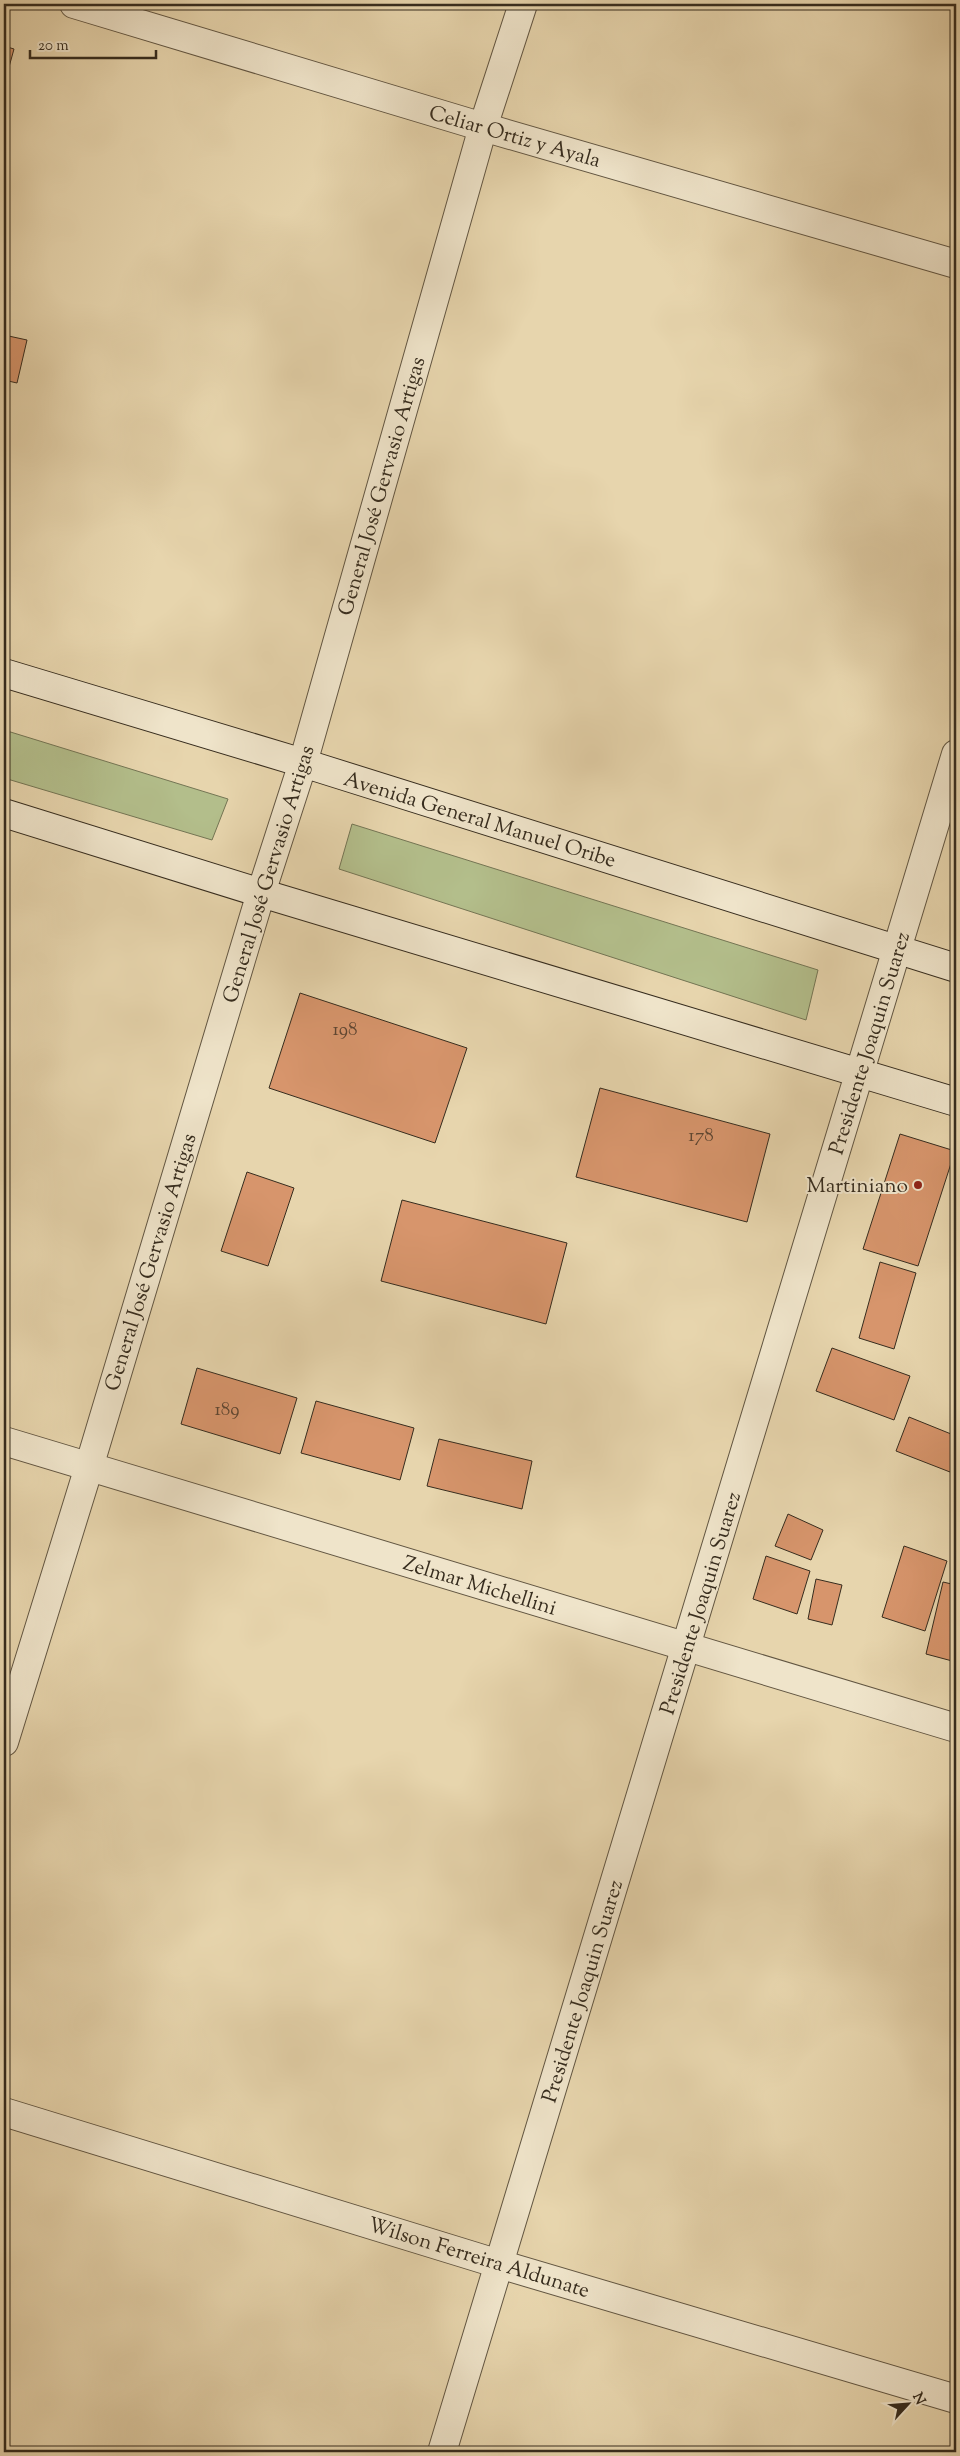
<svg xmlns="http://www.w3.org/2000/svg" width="960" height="2456" viewBox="0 0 960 2456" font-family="'Sorts Mill Goudy',serif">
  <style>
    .green { fill: #b3be8b; stroke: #747554 }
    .building { fill: #d7956c; stroke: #362c1e }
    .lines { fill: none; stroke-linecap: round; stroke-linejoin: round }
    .minor-casing { stroke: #625642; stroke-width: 30 }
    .secondary-casing { stroke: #362c1e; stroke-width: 30 }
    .minor { stroke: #efe4ca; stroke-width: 28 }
    .secondary { stroke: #efe4ca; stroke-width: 28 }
    .poi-dot { fill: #8f2418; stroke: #efe4ca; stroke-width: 2 }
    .labels { text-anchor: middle; stroke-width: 4; stroke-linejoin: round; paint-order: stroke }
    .number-label { font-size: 19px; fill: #5e4632 }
    .street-label { font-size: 21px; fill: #362c1e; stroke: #efe4ca }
    .poi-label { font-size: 21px; fill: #362c1e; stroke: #efe4ca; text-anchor: end }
  </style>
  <rect width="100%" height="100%" fill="#e7d5ad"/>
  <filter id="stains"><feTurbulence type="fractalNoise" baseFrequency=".004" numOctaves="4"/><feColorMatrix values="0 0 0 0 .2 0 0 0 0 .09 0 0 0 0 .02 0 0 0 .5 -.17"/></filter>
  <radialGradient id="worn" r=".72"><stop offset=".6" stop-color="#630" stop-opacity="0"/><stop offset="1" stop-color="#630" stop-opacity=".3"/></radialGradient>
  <g class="green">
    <polygon points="4,730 228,799 212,840 4,778"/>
    <polygon points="352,824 818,970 806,1020 339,869"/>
  </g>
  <g class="building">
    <polygon points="4,46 14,49 4,85"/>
    <polygon points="4,335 27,340 17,383 4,380"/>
    <polygon points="300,993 467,1048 435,1143 269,1088"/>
    <polygon points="600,1088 770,1134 747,1222 576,1177"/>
    <polygon points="900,1134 955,1151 918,1266 863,1249"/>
    <polygon points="247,1172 294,1188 268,1266 221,1251"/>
    <polygon points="402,1200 567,1243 546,1324 381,1281"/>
    <polygon points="880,1262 916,1273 894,1349 859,1338"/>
    <polygon points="832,1348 910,1376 894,1420 816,1391"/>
    <polygon points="197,1368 297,1398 280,1454 181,1424"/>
    <polygon points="316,1401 414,1428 400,1480 301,1453"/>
    <polygon points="909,1417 956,1436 956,1456 950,1472 896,1451"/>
    <polygon points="439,1439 532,1461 522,1509 427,1486"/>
    <polygon points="788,1514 823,1530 811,1560 775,1546"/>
    <polygon points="904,1546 947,1561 925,1631 882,1617"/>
    <polygon points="766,1556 810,1571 797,1614 753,1599"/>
    <polygon points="816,1579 842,1585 832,1625 808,1619"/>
    <polygon points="943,1582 956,1585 956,1662 926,1654"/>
  </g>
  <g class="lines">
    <g class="minor-casing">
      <g id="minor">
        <polyline points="74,4 483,127 956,264"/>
        <polyline points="4,1441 956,1728"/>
        <polyline points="4,1742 89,1467 261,893 303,763 483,127 523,4"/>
        <polyline points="4,2112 499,2264 956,2399"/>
        <polyline points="442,2452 956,754"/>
      </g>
    </g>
    <g class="secondary-casing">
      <g id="secondary">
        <polyline points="4,673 303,763 956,968"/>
        <polyline points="4,813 261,893 956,1102"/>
      </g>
    </g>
    <use href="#minor" class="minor"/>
    <use href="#secondary" class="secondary"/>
  </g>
  <circle class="poi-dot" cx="918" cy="1185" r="5"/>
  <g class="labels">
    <g class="number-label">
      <text x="345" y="1035">198</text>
      <text x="701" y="1141">178</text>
      <text x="227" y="1415">189</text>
    </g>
    <g class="street-label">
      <text transform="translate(515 136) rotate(16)" y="7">Celiar Ortiz y Ayala</text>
      <text transform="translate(381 486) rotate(-74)" y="7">General José Gervasio Artigas</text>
      <text transform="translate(480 819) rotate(17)" y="7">Avenida General Manuel Oribe</text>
      <text transform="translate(268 874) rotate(-73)" y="7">General José Gervasio Artigas</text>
      <text transform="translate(869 1043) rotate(-73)" y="7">Presidente Joaquin Suarez</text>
      <text transform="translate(150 1262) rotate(-73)" y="7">General José Gervasio Artigas</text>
      <text transform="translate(480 1585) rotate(17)" y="7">Zelmar Michellini</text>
      <text transform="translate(700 1603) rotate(-73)" y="7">Presidente Joaquin Suarez</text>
      <text transform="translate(582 1991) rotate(-73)" y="7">Presidente Joaquin Suarez</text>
      <text transform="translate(479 2257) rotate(17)" y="7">Wilson Ferreira Aldunate</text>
    </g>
    <g class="poi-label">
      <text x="908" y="1192">Martiniano</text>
    </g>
  </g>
  <rect width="960" height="2456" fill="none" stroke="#e7d5ad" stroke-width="20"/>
  <rect x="5" y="5" width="950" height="2446" fill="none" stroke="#362c1e" stroke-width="2.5"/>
  <rect x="10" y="10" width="940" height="2436" fill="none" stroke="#362c1e"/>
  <g transform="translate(908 2404) rotate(64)" stroke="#efe4ca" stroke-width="4" paint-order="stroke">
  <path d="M0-4L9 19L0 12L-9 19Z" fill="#362c1e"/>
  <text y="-8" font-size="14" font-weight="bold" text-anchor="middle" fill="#362c1e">N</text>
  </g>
  <path d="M30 50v8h126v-8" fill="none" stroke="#362c1e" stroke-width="2.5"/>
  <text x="38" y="50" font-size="15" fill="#362c1e" stroke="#efe4ca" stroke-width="4" paint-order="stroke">20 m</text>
  <rect width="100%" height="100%" filter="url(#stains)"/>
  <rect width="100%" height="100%" fill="url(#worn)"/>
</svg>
